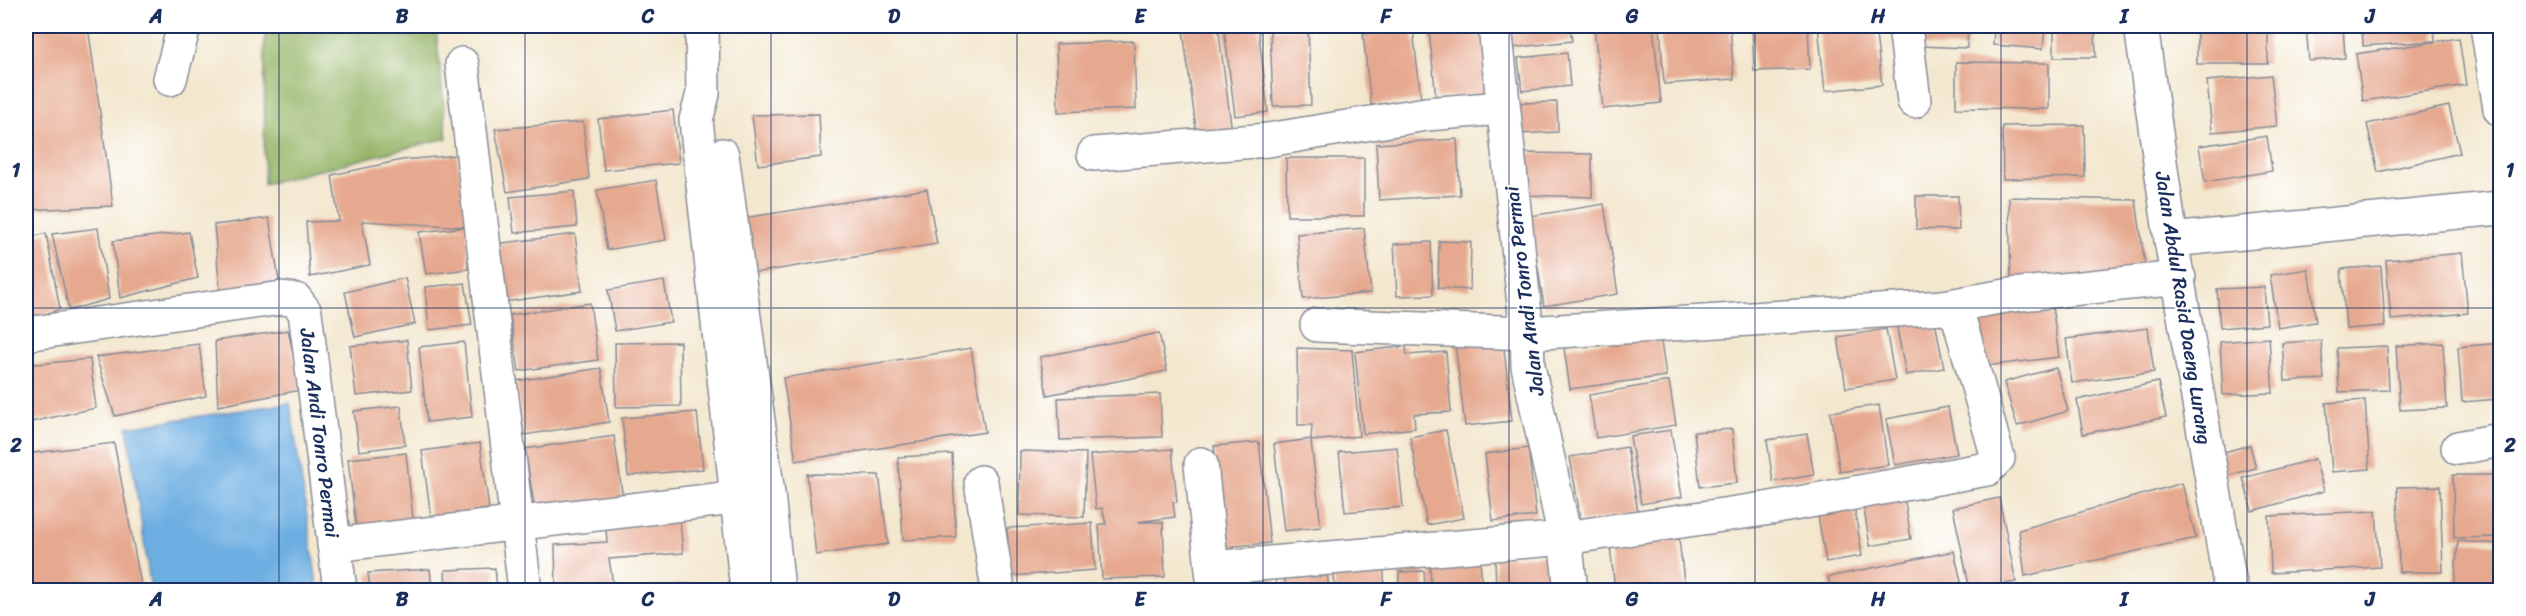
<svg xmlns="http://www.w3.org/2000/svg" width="2526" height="616" viewBox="0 0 2526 616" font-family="Sriracha,sans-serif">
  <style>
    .forest { fill: #97b669; stroke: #597264; stroke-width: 1.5 }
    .water { fill: #6dafe2; stroke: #446fa0; stroke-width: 1.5 }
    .building { fill: #e6a98f }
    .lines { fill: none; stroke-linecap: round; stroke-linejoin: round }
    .minor-casing { stroke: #878b96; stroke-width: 36 }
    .minor { stroke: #fff; stroke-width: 33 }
    .grid { fill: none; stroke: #1b2f5e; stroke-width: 1.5; stroke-opacity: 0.55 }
    .labels { text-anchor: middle; stroke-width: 4.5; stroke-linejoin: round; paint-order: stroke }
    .street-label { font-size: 20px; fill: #1b2f5e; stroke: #fff }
    .neatline { fill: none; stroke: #1b2f5e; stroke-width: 2 }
    .grid-label { font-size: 20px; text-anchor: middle; font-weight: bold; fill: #1b2f5e }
  </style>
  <rect width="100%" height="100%" fill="#fff"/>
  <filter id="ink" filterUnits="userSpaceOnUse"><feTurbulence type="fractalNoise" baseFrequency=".0167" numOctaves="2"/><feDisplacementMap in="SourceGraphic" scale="12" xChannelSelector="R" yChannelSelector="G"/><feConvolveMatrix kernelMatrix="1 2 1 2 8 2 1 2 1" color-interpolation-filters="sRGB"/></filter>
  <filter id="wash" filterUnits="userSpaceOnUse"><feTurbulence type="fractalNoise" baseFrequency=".008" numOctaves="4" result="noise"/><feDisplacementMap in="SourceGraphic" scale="24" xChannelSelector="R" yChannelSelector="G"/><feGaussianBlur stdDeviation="1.35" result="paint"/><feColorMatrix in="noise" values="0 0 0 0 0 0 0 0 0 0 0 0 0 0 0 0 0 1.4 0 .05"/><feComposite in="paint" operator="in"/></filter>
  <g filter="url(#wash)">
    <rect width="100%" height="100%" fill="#f3e7ce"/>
    <polygon class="forest" points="265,26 399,26 400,37 436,29 447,138 264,184"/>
    <polygon class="water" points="290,403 318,590 151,590 127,427"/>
    <g id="blocks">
      <g class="building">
        <polygon points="26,26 88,26 113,206 26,210"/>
        <polygon points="1218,26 1232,132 1197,136 1183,30"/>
        <polygon points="1258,26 1268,112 1235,116 1224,28"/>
        <polygon points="1483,26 1490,93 1436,98 1429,31"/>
        <polygon points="1507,26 1570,26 1572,41 1510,48"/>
        <polygon points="1594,26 1653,26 1661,103 1603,109"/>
        <polygon points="1660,26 1730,26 1734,79 1664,84"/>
        <polygon points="1752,26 1808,26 1810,69 1754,71"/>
        <polygon points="1818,26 1875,26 1882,85 1825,91"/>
        <polygon points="1922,26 1968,26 1967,48 1921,46"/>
        <polygon points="1994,26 2045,26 2043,49 1993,45"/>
        <polygon points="2054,26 2095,26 2096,57 2054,57"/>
        <rect x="2197" y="26" width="71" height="38"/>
        <polygon points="2306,26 2343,26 2345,58 2309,61"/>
        <polygon points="2362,26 2434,26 2435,41 2363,46"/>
        <polygon points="1308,28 1311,105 1273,106 1270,29"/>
        <polygon points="1413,29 1421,100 1371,105 1363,34"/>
        <polygon points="2459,38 2466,85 2363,101 2356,54"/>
        <polygon points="1134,41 1136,109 1058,112 1056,44"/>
        <polygon points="1567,53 1570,86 1522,91 1518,58"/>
        <polygon points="1956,62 2049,63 2049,109 1956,108"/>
        <polygon points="2271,75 2277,126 2212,132 2207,81"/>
        <polygon points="1557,102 1558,132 1515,134 1514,103"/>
        <polygon points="2449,106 2460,153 2378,172 2367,124"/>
        <polygon points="673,110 679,163 604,170 598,119"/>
        <polygon points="819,114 821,157 758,165 752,115"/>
        <polygon points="583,122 589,179 507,192 495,129"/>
        <polygon points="2084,125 2085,177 2003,179 2002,126"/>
        <polygon points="2267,136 2272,171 2205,182 2199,146"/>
        <polygon points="1457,139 1460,195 1379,200 1376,144"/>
        <polygon points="1520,153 1592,154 1592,197 1520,195"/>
        <polygon points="457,155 468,227 468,269 426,274 419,232 468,227 362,221 370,265 310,277 306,222 339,221 332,175 402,160"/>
        <polygon points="1286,158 1364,158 1364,216 1287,216"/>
        <polygon points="656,180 666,240 607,250 597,190"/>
        <polygon points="927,189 937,244 747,274 737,219"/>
        <polygon points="574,191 577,227 514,233 510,197"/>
        <polygon points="1916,196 1958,196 1959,230 1916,229"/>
        <polygon points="2009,197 2136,200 2146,272 2011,288"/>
        <polygon points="1604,204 1618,294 1544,306 1530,216"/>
        <polygon points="269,218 279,281 220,291 214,225"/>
        <polygon points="98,228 109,299 69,310 52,234"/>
        <polygon points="1364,228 1371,293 1303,299 1297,234"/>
        <polygon points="189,232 198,278 120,298 113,241"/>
        <polygon points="46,233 60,309 26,321 26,239"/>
        <polygon points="575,234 582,291 504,302 495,244"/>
        <polygon points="1439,241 1471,242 1470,290 1438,288"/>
        <polygon points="1431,242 1433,295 1397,296 1394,244"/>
        <polygon points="2462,253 2468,313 2391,320 2386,260"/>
        <polygon points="2381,266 2385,326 2346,329 2341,269"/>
        <polygon points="2308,269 2316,322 2278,328 2270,275"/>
        <polygon points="405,278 415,324 355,337 345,292"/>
        <polygon points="664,281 671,322 615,331 608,290"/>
        <polygon points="465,283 472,325 429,330 425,287"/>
        <polygon points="2264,287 2267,324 2220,328 2217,289"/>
        <polygon points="2051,297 2059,357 1978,367 1971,307"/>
        <polygon points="590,303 598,360 519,371 510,315"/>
        <polygon points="1934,316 1944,368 1906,375 1896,323"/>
        <polygon points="2148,328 2154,372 2072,383 2066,339"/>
        <polygon points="1886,329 1895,380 1846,388 1838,337"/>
        <polygon points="288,330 301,390 218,406 215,341"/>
        <polygon points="1159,333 1167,371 1047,395 1040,357"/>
        <polygon points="1660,334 1666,376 1570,389 1564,348"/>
        <polygon points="2269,338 2273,393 2223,395 2220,342"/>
        <polygon points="1503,339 1512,421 1465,426 1455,344"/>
        <polygon points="407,340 412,390 356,396 350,346"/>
        <polygon points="2321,340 2324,379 2285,381 2282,343"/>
        <polygon points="464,342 472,417 427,422 419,347"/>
        <polygon points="680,342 681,406 616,407 615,343"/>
        <polygon points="2443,343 2447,408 2400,410 2396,346"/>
        <polygon points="2500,343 2500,399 2462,402 2458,347"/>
        <polygon points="199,344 206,396 115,416 96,357"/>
        <polygon points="1406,346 1407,355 1446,352 1451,412 1414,414 1415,428 1363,434 1355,352"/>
        <polygon points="2387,346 2389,390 2339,392 2337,348"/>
        <polygon points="971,348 985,432 796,461 783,378"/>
        <polygon points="1297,348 1352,350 1359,436 1311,441 1321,527 1284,531 1274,444 1311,439 1312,425 1298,425"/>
        <polygon points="90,359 96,408 26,423 26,365"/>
        <polygon points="601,368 609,422 524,435 516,381"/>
        <polygon points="2056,368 2068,411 2017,426 2004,382"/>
        <polygon points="1669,381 1676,425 1596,438 1589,395"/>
        <polygon points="2158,382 2166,417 2083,434 2077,400"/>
        <polygon points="1160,394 1162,437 1060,440 1058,398"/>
        <polygon points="2365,400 2370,469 2332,472 2326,403"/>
        <polygon points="1879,405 1888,465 1840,472 1830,412"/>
        <polygon points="401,406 405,445 359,451 354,411"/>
        <polygon points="1948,407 1957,454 1895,465 1886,419"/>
        <polygon points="697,412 703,469 628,476 622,418"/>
        <polygon points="1732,429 1737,483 1700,487 1694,432"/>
        <polygon points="1446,430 1464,518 1427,525 1410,437"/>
        <polygon points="1671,430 1682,497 1641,504 1630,436"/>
        <polygon points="1807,434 1814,475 1773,482 1767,440"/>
        <polygon points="614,436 623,498 535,510 525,449"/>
        <polygon points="1259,442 1270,543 1225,547 1214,446"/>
        <polygon points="114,443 142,590 26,590 26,454"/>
        <polygon points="480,443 489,509 431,517 422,451"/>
        <polygon points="2250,445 2256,468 2226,476 2220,453"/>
        <polygon points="1397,447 1403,507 1345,512 1339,452"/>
        <polygon points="1627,447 1638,512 1581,522 1570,457"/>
        <polygon points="1528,448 1536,516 1493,521 1485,454"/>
        <polygon points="1172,449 1177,502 1173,502 1175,517 1137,522 1163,522 1165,577 1102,579 1099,524 1106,524 1102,508 1096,509 1090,455"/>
        <polygon points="1020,451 1086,453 1084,517 1019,515"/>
        <polygon points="406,453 413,519 356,526 348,459"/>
        <polygon points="952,454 956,537 903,540 898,457"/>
        <polygon points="2315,459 2324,491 2252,511 2243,478"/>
        <polygon points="807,474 879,475 888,544 816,555"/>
        <polygon points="2453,475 2500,475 2500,537 2454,538"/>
        <polygon points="2182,483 2196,538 2025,576 2019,530"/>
        <polygon points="2440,486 2443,572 2399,572 2397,487"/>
        <polygon points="1903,490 1911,539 1870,546 1862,497"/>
        <polygon points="1999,498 2016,582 1970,590 1953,508"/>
        <polygon points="1854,504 1862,556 1826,562 1817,510"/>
        <polygon points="679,510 683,553 609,559 614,590 556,590 555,545 607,542 605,516"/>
        <polygon points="2376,511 2380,567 2271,573 2269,516"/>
        <polygon points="1092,523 1095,570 1011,576 1007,528"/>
        <polygon points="1679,539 1685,590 1615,590 1610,546"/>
        <polygon points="2458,541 2499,544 2495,590 2454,590"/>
        <polygon points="1954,551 1963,590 1831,590 1828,577"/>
        <polygon points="1554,555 1556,590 1496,590 1495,558"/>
        <polygon points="1480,559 1482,590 1431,590 1430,562"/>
        <polygon points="1383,563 1385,590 1335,590 1333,565"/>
        <polygon points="1326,564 1329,590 1286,590 1284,568"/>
        <polygon points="495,568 497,590 446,590 445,570"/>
        <polygon points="430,569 432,590 370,590 368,573"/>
        <polygon points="1424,571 1425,590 1399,590 1399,572"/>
        <polygon points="1275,575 1277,590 1222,590 1221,580"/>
        <polygon points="710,583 710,590 648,590 648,586"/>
      </g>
    </g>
  </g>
  <g filter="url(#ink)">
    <use href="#blocks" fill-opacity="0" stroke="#878b96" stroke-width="1.5"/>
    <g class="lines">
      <g class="minor-casing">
        <g id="minor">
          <polyline points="702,26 703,94 696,120 747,590"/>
          <polyline points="1495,26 1527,333 1528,366 1565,538 1571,590"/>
          <polyline points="1905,26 1914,101"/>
          <polyline points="2141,26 2171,240 2231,590"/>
          <polyline points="2487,26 2500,109"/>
          <polyline points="462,64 525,590"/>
          <polyline points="170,79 184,26"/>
          <polyline points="1094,154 1268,140 1426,114 1503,108"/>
          <polyline points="722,155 768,494 778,590"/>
          <polyline points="2171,240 2500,208"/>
          <polyline points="1317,325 1527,333 1943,307 2011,295 2179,278"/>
          <polyline points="26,334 282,298 296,300 305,312 340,590"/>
          <polyline points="2458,448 2500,440"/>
          <polyline points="1201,464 1214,589"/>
          <polyline points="981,482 998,590"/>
          <polyline points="334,545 758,495"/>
          <polyline points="1212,568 1565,538 1771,508 1987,469 1998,458 1958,315 1943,307"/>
        </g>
      </g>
      <use href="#minor" class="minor"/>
    </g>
  </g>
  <path class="grid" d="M279 26V590M525 26V590M771 26V590M1017 26V590M1263 26V590M1509 26V590M1755 26V590M2001 26V590M2247 26V590M26 308H2500"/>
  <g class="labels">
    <g class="street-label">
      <text transform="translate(1524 291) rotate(-97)" y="7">Jalan Andi Tonro Permai</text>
      <text transform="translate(2184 308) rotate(81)" y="7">Jalan Abdul Rasid Daeng Lurang</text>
      <text transform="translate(320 433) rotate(83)" y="7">Jalan Andi Tonro Permai</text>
    </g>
  </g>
  <rect width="2526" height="616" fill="none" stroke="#fff" stroke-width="66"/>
  <rect x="33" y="33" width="2460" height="550" class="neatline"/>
  <g class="grid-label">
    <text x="156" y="23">A</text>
    <text x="402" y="23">B</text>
    <text x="648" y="23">C</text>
    <text x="894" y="23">D</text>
    <text x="1140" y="23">E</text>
    <text x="1386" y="23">F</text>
    <text x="1632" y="23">G</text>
    <text x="1878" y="23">H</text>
    <text x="2124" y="23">I</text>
    <text x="2370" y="23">J</text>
    <text x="16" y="177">1</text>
    <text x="2510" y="177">1</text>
    <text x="16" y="452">2</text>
    <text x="2510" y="452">2</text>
    <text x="156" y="606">A</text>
    <text x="402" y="606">B</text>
    <text x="648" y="606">C</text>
    <text x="894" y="606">D</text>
    <text x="1140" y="606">E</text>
    <text x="1386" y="606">F</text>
    <text x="1632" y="606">G</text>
    <text x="1878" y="606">H</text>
    <text x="2124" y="606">I</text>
    <text x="2370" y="606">J</text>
  </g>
</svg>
